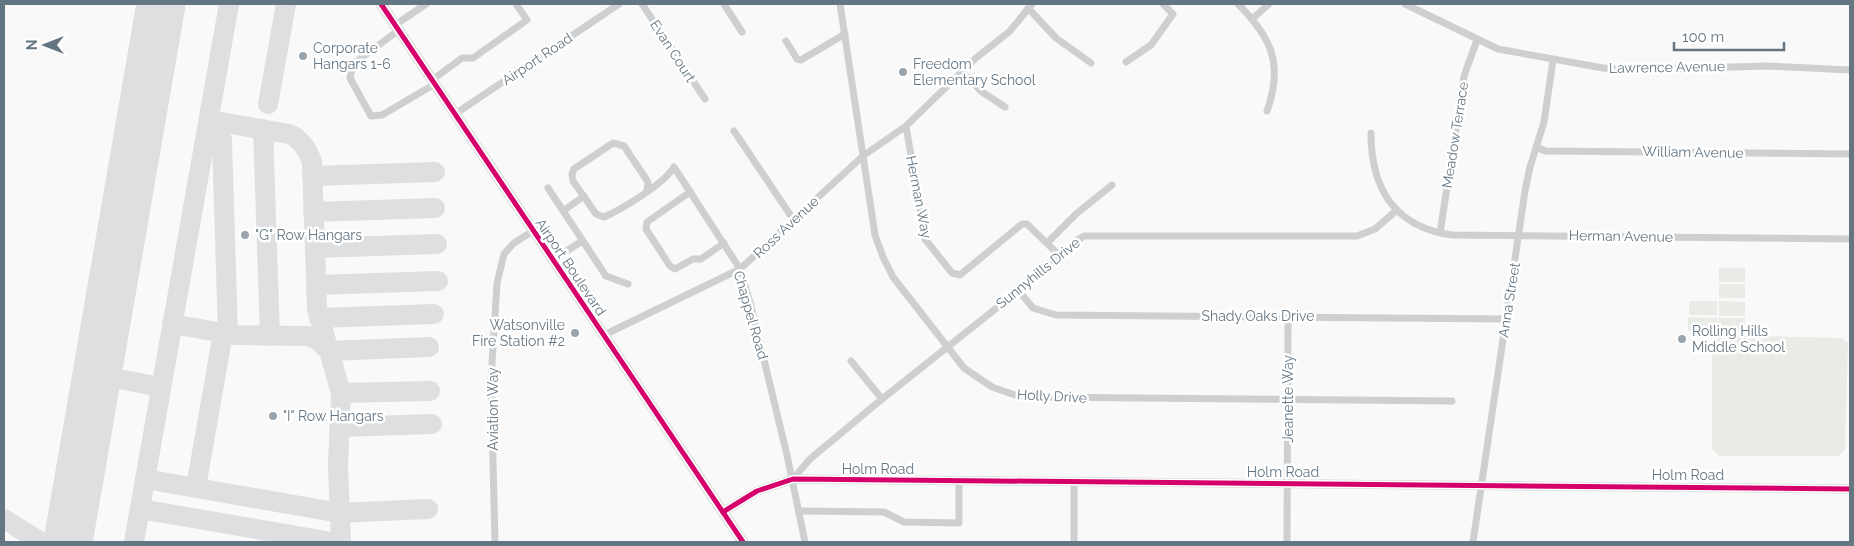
<svg xmlns="http://www.w3.org/2000/svg" width="1854" height="546" viewBox="0 0 1854 546" font-family="Raleway,sans-serif">
  <style>
    .green { fill: #e8ebe6 }
    .lines { fill: none; stroke-linecap: round; stroke-linejoin: round }
    .taxiway { stroke: #dedfe0; stroke-width: 20 }
    .runway { stroke: #dedfe0; stroke-width: 49 }
    .minor { stroke: #cecfd0; stroke-width: 7 }
    .tertiary { stroke: #cecfd0; stroke-width: 9 }
    .primary { stroke: #e1e2e2; stroke-width: 11 }
    .cycleway-casing { stroke: #fff; stroke-width: 8 }
    .cycleway { stroke: #d6006c; stroke-width: 5 }
    .poi-dot { fill: #99a4ac; stroke: #fff; stroke-width: 2 }
    .labels { text-anchor: middle; stroke-width: 5; stroke-linejoin: round; paint-order: stroke }
    .poi-label { font-size: 14px; fill: #657683; stroke: #fff; text-anchor: start }
    .street-label { font-size: 14px; fill: #657683; stroke: #fff }
  </style>
  <rect width="100%" height="100%" fill="#f9f9f9"/>
  <g class="green">
    <rect x="1719" y="268" width="26" height="14"/>
    <rect x="1719" y="284" width="26" height="14"/>
    <rect x="1689" y="301" width="28" height="14"/>
    <polygon points="1719,301 1745,302 1745,316 1719,316"/>
    <polygon points="1688,317 1717,318 1717,332 1688,331"/>
    <rect x="1718" y="318" width="27" height="14"/>
    <polygon points="1717,335 1842,338 1848,343 1845,450 1838,456 1719,456 1712,449 1712,341"/>
  </g>
  <g class="lines">
    <g class="taxiway">
      <polyline points="268,104 286,4"/>
      <path d="M209 120 289 134C301 139 308 150 312 162L317 309 341 393 338 464 341 542"/>
      <polyline points="216,121 222,140 228,334"/>
      <polyline points="263,129 270,336"/>
      <polyline points="312,176 435,172"/>
      <polyline points="313,212 435,208"/>
      <polyline points="315,248 437,244"/>
      <polyline points="316,285 438,281"/>
      <polyline points="319,318 434,314"/>
      <polyline points="172,324 235,335 307,336 316,339 329,351 429,347"/>
      <polyline points="97,375 161,387"/>
      <polyline points="341,393 430,391"/>
      <polyline points="340,427 432,424"/>
      <polyline points="145,479 340,513 428,509"/>
      <polyline points="196,487 223,333"/>
      <polyline points="140,509 332,542"/>
      <polyline points="4,519 41,542"/>
      <polyline points="134,542 229,4"/>
    </g>
    <polyline class="runway" points="68,542 161,4"/>
    <g class="minor">
      <polyline points="642,4 705,99"/>
      <polyline points="724,4 742,32"/>
      <polyline points="840,4 875,235 883,257 893,277 964,368 992,387 1015,395 1032,397 1452,401"/>
      <path d="M1238 4C1271 37 1284 64 1267 111"/>
      <polyline points="1405,4 1498,49 1603,68 1632,70 1767,66 1850,70"/>
      <polyline points="1028,8 1056,38 1091,63"/>
      <polyline points="1252,19 1269,4"/>
      <polyline points="395,25 426,4"/>
      <polyline points="399,30 353,64 350,78 371,116 382,115 435,84"/>
      <polyline points="786,41 797,59 801,60 845,34"/>
      <polyline points="1126,62 1151,45 1173,14 1163,4"/>
      <polyline points="962,72 982,92 1005,107"/>
      <polyline points="432,80 462,58 473,58 527,20 516,4"/>
      <polyline points="455,114 619,4"/>
      <polyline points="906,126 976,58 1010,31 1032,4"/>
      <polyline points="734,131 793,219"/>
      <path d="M1371 133C1371 188 1394 227 1452 235L1850 239"/>
      <polyline points="1537,147 1545,151 1850,154"/>
      <polyline points="548,188 606,276 628,284"/>
      <path d="M647 190 648 182 624 146 613 143 574 169 572 174 573 181 596 214 604 217C622 209 664 184 674 167L740 269 751 306 787 455 805 542"/>
      <polyline points="690,192 647,222 646,229 670,266 675,269 693,259 701,259 724,243"/>
      <polyline points="563,211 584,196"/>
      <polyline points="1440,233 1464,76 1477,40"/>
      <polyline points="1048,242 1076,214 1112,185"/>
      <polyline points="553,260 582,241"/>
      <polyline points="1018,290 1033,308 1056,315 1507,319"/>
      <polyline points="604,335 740,269 863,156 906,126 925,239 952,273 960,275 1022,224 1027,224 1060,256"/>
      <polyline points="851,361 882,399"/>
      <polyline points="793,479 810,459 882,399 1067,252 1076,241 1084,236 1357,236 1375,229 1397,210"/>
      <polyline points="1074,482 1074,542"/>
      <polyline points="799,511 884,512 904,522 959,523 959,481"/>
      <polyline points="495,542 491,379 497,283 504,254 514,243 533,231"/>
      <polyline points="1287,542 1288,317"/>
      <polyline points="1473,542 1525,191 1530,167 1544,122 1553,60"/>
    </g>
    <polyline class="tertiary" points="723,512 757,491 793,479 1850,489"/>
    <polyline class="primary" points="381,4 743,542"/>
    <g class="cycleway-casing">
      <g id="cycleway">
        <polyline points="381,4 743,542"/>
        <polyline points="723,512 757,491 793,479 1850,489"/>
      </g>
    </g>
    <use href="#cycleway" class="cycleway"/>
  </g>
  <g class="poi-dot">
    <circle cx="303" cy="56" r="5"/>
    <circle cx="903" cy="72" r="5"/>
    <circle cx="245" cy="235" r="5"/>
    <circle cx="575" cy="333" r="5"/>
    <circle cx="1682" cy="339" r="5"/>
    <circle cx="273" cy="416" r="5"/>
  </g>
  <g class="labels">
    <g class="poi-label">
      <text x="313" y="53">Corporate<tspan x="313" dy="16">Hangars 1-6</tspan></text>
      <text x="913" y="69">Freedom<tspan x="913" dy="16">Elementary School</tspan></text>
      <text x="255" y="240">"G" Row Hangars</text>
      <text x="565" y="330" text-anchor="end">Watsonville<tspan x="565" dy="16">Fire Station #2</tspan></text>
      <text x="1692" y="336">Rolling Hills<tspan x="1692" dy="16">Middle School</tspan></text>
      <text x="283" y="421">"I" Row Hangars</text>
    </g>
    <g class="street-label">
      <text transform="translate(673 51) rotate(57)" y="5">Evan Court</text>
      <text transform="translate(537 59) rotate(-34)" y="5">Airport Road</text>
      <text transform="translate(1667 67) rotate(-1)" y="5">Lawrence Avenue</text>
      <text transform="translate(1455 135) rotate(-81)" y="5">Meadow Terrace</text>
      <text transform="translate(1693 152) rotate(1)" y="5">William Avenue</text>
      <text transform="translate(919 197) rotate(79)" y="5">Herman Way</text>
      <text transform="translate(786 227) rotate(-43)" y="5">Ross Avenue</text>
      <text transform="translate(1621 236) rotate(1)" y="5">Herman Avenue</text>
      <text transform="translate(571 267) rotate(56)" y="5">Airport Boulevard</text>
      <text transform="translate(1038 273) rotate(-39)" y="5">Sunnyhills Drive</text>
      <text transform="translate(1509 300) rotate(-81)" y="5">Anna Street</text>
      <text transform="translate(751 315) rotate(74)" y="5">Chappel Road</text>
      <text x="1258" y="321">Shady Oaks Drive</text>
      <text transform="translate(1052 396) rotate(3)" y="5">Holly Drive</text>
      <text transform="translate(1288 399) rotate(-90)" y="5">Jeanette Way</text>
      <text transform="translate(493 409) rotate(-90)" y="5">Aviation Way</text>
      <text x="878" y="474">Holm Road</text>
      <text x="1283" y="477">Holm Road</text>
      <text x="1688" y="480">Holm Road</text>
    </g>
  </g>
  <rect width="1854" height="546" fill="none" stroke="#657683" stroke-width="10"/>
  <g transform="translate(45 45) rotate(270)" stroke="#ffffff" stroke-width="4" paint-order="stroke">
  <path d="M0-4L9 19L0 12L-9 19Z" fill="#657683"/>
  <text y="-8" font-size="14" font-weight="bold" text-anchor="middle" fill="#657683">N</text>
  </g>
  <path d="M1674 42v8h110v-8" fill="none" stroke="#657683" stroke-width="2.5"/>
  <text x="1682" y="42" font-size="15" fill="#657683" stroke="#ffffff" stroke-width="4" paint-order="stroke">100 m</text>
</svg>
